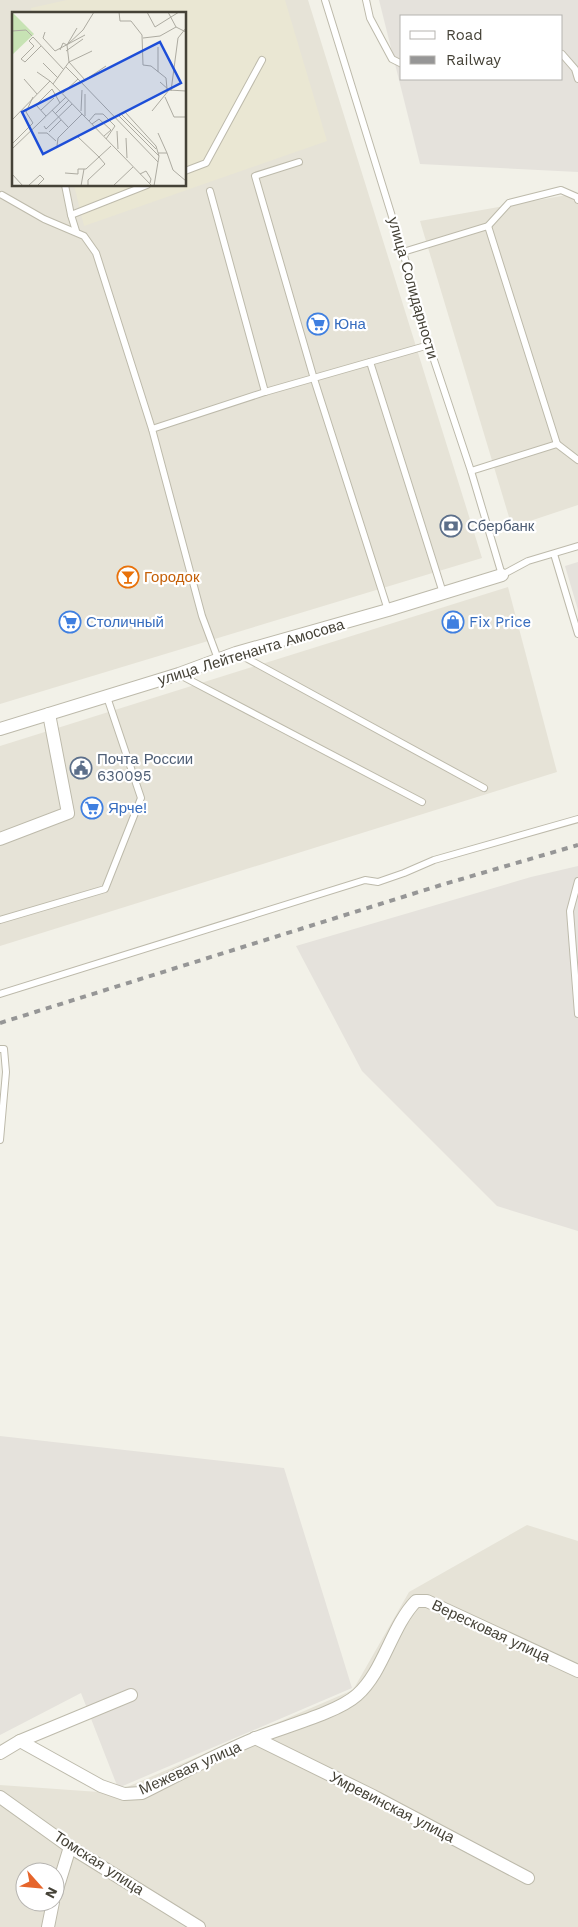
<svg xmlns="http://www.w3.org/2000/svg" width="578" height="1927" viewBox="0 0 578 1927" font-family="'Work Sans',sans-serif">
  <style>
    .residential { fill: #e6e3d7; fill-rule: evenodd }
    .industrial { fill: #e5e2dc; fill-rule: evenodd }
    .education { fill: #eae7d3 }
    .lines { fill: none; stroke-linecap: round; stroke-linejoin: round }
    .service-casing { stroke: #bdbaab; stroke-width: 8 }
    .minor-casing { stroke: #bdbaab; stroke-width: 14 }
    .service { stroke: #fff; stroke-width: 6 }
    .minor { stroke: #fff; stroke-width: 12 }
    .rail { stroke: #969696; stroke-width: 4; stroke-dasharray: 6 6; stroke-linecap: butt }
    .labels { text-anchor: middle; stroke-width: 4.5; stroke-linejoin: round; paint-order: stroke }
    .street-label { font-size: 15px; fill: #454237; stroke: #fff }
    .shop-label { font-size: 15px; fill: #366cbe; stroke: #fff; text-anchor: start }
    .service-label { font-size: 15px; fill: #4e5e75; stroke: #fff; text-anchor: start }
    .food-label { font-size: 15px; fill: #c56008; stroke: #fff; text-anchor: start }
    .inset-road { fill: none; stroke: #adaba1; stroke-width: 1 }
    .view { fill: #1d4ed8; fill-opacity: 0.15; stroke: #1d4ed8; stroke-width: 2.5 }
    .inset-edge { fill: none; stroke: #454237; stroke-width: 2.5 }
  </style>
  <rect width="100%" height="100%" fill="#f2f1e8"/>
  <g class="residential">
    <path d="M0 0H308L482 558 0 704ZM14 14H185V185H14Z"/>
    <polygon points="578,193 578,505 512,527 420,221"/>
    <polygon points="508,587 557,772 0,946 0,746"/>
    <path d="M527 1525 578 1541V1927H0V1785L113 1793 353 1690 409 1592ZM25 1872H55V1902H25Z"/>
  </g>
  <g class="industrial">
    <path d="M379 0H578V172L420 164ZM402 16H562V79H402Z"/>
    <polygon points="578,562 578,610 565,566"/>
    <polygon points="578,866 578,1231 497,1206 362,1071 296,946 531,877"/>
    <polygon points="0,1436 284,1468 352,1688 118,1788 81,1693 0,1735"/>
  </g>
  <polygon class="education" points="67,0 285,0 327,141 84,226 74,185 185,185 185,14 32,14 31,8"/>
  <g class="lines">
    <g class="service-casing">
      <g id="service">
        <polyline points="325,0 403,252 429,345 471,471 502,575 528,561 578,546"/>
        <polyline points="366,0 370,18 392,59 402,64"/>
        <polyline points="562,54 575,69 578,79"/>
        <polyline points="299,162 255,176 314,379 388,610"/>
        <polyline points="185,171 206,163 262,60"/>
        <polyline points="65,185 71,215 76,231"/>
        <polyline points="210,191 265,392"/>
        <polyline points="2,195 44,219 84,236 96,253 152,429 202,616 218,659"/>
        <polyline points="71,215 147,185"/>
        <polyline points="488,226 557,444"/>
        <polyline points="403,252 488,226 509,203 561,190 577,197 578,200"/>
        <polyline points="370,362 443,593"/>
        <polyline points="152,429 265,392 429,345"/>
        <polyline points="471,471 557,444 578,460"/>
        <polyline points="554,554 578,634"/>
        <polyline points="237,653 484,788"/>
        <polyline points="180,675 422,802"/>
        <polyline points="578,881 570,911 578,1014"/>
        <polyline points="0,920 105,889 141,798 107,697"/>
        <polyline points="0,994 365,880 378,882 404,873 434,860 578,819"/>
        <polyline points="0,1049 4,1049 6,1072 0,1140"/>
      </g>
    </g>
    <g class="minor-casing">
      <g id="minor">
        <polyline points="0,729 179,674 236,653 388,610 502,575"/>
        <polyline points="0,839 68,813 49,714"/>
        <polyline points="255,1738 373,1796 528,1878"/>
        <path d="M20 1741 101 1786 124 1794 142 1793C180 1774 217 1754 256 1738 283 1727 337 1713 357 1695 384 1671 391 1627 416 1601H427L578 1671"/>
        <polyline points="0,1753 20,1741 131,1695"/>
        <polyline points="0,1797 70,1847 199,1927"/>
        <polyline points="55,1896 70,1847"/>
        <polyline points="48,1927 53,1902"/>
      </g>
    </g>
    <use href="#service" class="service"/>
    <use href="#minor" class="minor"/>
    <polyline class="rail" points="0,1023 441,885 578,845"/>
  </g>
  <defs>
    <g id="supermarket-ring" transform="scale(1.125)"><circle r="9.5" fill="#fff" stroke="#3f7fe0" stroke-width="1.5"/><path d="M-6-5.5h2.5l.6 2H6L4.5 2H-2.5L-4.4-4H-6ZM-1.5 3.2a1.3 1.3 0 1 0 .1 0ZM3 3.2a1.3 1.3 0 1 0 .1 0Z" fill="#3f7fe0"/></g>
    <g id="bank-ring" transform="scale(1.125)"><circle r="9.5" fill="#fff" stroke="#5c6f8a" stroke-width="1.5"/><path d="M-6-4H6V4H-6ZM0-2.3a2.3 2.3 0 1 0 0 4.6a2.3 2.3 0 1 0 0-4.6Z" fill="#5c6f8a"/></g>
    <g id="bar-ring" transform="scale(1.125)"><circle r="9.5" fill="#fff" stroke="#e8710a" stroke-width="1.5"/><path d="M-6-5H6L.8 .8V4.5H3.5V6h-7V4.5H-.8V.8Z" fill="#e8710a"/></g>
    <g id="shop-ring" transform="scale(1.125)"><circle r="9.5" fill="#fff" stroke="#3f7fe0" stroke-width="1.5"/><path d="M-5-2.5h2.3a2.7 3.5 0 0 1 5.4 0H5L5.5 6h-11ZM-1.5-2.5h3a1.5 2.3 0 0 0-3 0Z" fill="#3f7fe0"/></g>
    <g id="civic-ring" transform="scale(1.125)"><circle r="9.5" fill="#fff" stroke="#5c6f8a" stroke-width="1.5"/><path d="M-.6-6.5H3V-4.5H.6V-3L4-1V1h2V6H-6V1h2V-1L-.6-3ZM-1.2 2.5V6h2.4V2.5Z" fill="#5c6f8a"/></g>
  </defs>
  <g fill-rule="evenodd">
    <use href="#supermarket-ring" x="318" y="324"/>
    <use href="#bank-ring" x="451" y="526"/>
    <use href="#bar-ring" x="128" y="577"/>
    <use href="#supermarket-ring" x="70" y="622"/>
    <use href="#shop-ring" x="453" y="622"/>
    <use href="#civic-ring" x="81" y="768"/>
    <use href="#supermarket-ring" x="92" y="808"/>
  </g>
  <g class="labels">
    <g class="street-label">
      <text transform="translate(413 288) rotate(74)" y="5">улица Солидарности</text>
      <text transform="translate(251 652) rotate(-17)" y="5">улица Лейтенанта Амосова</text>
      <text transform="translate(491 1631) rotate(25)" y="5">Вересковая улица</text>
      <text transform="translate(190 1768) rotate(-24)" y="5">Межевая улица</text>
      <text transform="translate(392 1807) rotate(27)" y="5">Умревинская улица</text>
      <text transform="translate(99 1863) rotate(33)" y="5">Томская улица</text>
    </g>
    <g class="shop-label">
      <text x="334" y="329">Юна</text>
      <text x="86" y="627">Столичный</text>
      <text x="469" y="627">Fix Price</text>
      <text x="108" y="813">Ярче!</text>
    </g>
    <g class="service-label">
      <text x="467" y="531">Сбербанк</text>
      <text x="97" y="764">Почта России<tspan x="97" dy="17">630095</tspan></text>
    </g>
    <g class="food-label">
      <text x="144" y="582">Городок</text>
    </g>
  </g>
  <g transform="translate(12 12)">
    <rect width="174" height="174" fill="#f2f1e8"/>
    <path d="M0 0 22 22 0 43Z" fill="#c7e3b4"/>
    <path class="inset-road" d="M107 0 108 9H119L130 23 131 53 139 54 154 66 155 77M135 0 143 15 167 0M156 0 164 15 174 20M0 19 14 18 20 24M33 20 31 26 43 39 73 23M131 26 148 24 164 15M29 34 13 50 9 47 22 34 17 29 21 25 52 58M48 38 51 31 55 33 65 16M54 39 71 27M80 39 57 50 73 68 94 54M31 51 46 66M54 55 66 67M25 60 38 69M146 60V35M12 67 25 82M148 70 157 78 174 79M41 72 57 50 55 33 71 18 82 0M159 79 166 26 174 16M51 81 66 67 146 150M153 85 162 105H174M29 98 42 86M40 98 56 115M69 99 70 78M140 99 157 78M43 102 57 88M109 102 144 137M34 104 24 93 40 77 48 91M73 104V82M0 108 38 69 140 174M77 109 83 102H91L103 114 94 127M80 112 87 107 99 118 92 124M32 114 34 117 60 92M105 119 106 137M37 120 49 108M26 121H35L44 129M146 121 155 141H146M114 126 115 146M0 132 21 111 14 100 21 85M45 134 46 126 70 102M0 137 54 85M155 141 161 158 174 169M53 161 66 162V157H74L87 145 66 125M0 162 11 174M128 162 134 159 139 167 138 171M16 174 28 163 32 167 25 174M69 174 72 157M76 174V168L93 152 87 145 99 134M101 174 121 155M142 174 147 144 144 134 113 100 106 103 147 144"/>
    <path class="view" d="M148 30 169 71 31 142 10 100Z"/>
    <rect width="174" height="174" class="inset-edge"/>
  </g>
  <rect x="400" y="15" width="162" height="65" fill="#ffffff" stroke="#b5b3af"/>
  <rect x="410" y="31" width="25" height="8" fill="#ffffff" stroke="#b5b3af"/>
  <text x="446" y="40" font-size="15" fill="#454237">Road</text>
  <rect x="410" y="56" width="25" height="8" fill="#969696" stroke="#b5b3af"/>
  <text x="446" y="65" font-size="15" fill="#454237">Railway</text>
  <g transform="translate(40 1887) rotate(117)"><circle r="24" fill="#ffffff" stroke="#b5b3af"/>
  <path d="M0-4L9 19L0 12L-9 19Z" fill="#e6652b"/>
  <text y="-8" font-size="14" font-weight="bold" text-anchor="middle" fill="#454237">N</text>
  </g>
</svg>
